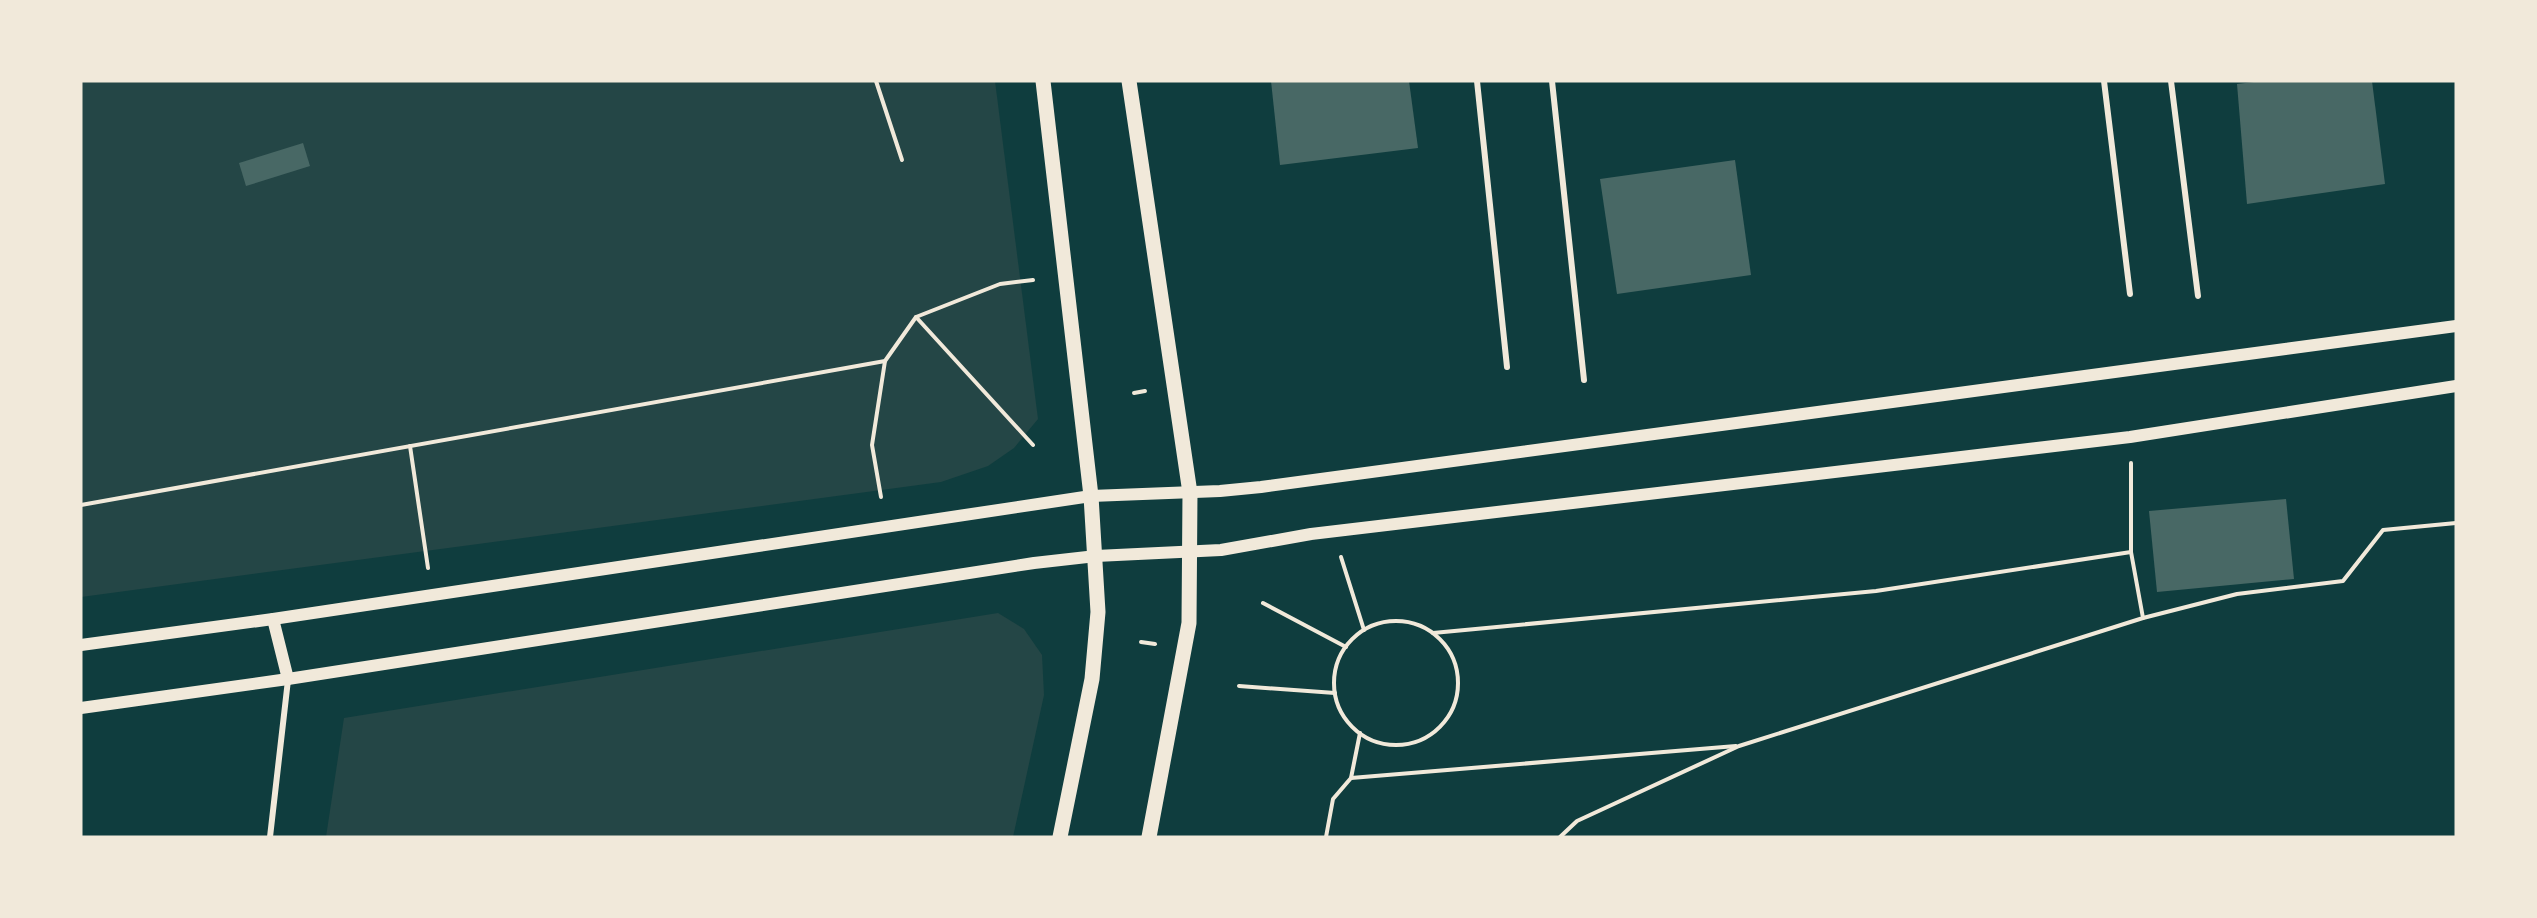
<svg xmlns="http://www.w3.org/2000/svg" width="2537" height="918" viewBox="0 0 2537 918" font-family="'Source Sans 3',sans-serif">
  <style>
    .green { fill: #244646 }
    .building { fill: #486865 }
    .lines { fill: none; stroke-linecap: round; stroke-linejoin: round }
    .path { stroke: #f1e9da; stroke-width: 4 }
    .minor { stroke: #f1e9da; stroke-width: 6 }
    .secondary { stroke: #f1e9da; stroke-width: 12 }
    .primary { stroke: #f1e9da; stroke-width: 15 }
  </style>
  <rect width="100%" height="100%" fill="#0f3d3e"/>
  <g class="green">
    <polygon points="81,81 995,81 1038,419 1014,448 988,466 941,482 81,597"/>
    <polygon points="998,613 1024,629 1042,655 1044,695 1013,837 326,837 344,718"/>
  </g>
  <g class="building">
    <polygon points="1271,81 1409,81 1418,148 1280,165"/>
    <polygon points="2262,81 2372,81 2385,184 2247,204 2237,84"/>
    <polygon points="303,143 310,166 246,186 239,163"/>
    <polygon points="1735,160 1751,275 1617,294 1600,179"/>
    <polygon points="2286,499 2294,579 2157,592 2149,511"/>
  </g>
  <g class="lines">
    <g class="path">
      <polyline points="876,81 902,160"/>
      <polyline points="916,317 1033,445"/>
      <polyline points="1134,393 1145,391"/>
      <polyline points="410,446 428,568"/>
      <polyline points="881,497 872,445 885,361"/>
      <polyline points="81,505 885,361 916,317 1000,284 1033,280"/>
      <polyline points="1341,557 1364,630"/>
      <polyline points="1263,603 1346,647"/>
      <polyline points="2143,618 2237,594 2343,581 2383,530 2456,523"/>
      <circle cx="1396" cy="683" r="62"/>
      <polyline points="1433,633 1876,591 2131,552"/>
      <polyline points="1141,642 1155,644"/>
      <polyline points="1239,686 1335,693"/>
      <polyline points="1351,778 1360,733"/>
      <polyline points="1326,837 1333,799 1351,778 1736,746"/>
      <polyline points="1560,837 1577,821 1739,746 2143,618 2131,552 2131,463"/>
    </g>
    <g class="minor">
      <polyline points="1477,81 1507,367"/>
      <polyline points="1552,81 1584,380"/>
      <polyline points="2104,81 2130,294"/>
      <polyline points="2171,81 2198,296"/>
      <polyline points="270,837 288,680"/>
    </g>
    <g class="secondary">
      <polyline points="273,619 288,679"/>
      <polyline points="81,645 273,619 1091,496 1220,491 1261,487 2456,326"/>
      <polyline points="81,708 288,679 1034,563 1096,556 1221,550 1311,534 2130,437 2456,386"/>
    </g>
    <g class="primary">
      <polyline points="1043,81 1091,496 1098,612 1092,679 1060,837"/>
      <polyline points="1129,81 1190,493 1189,623 1149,837"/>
    </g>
  </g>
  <rect width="2537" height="918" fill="none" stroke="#f1e9da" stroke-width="165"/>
</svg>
